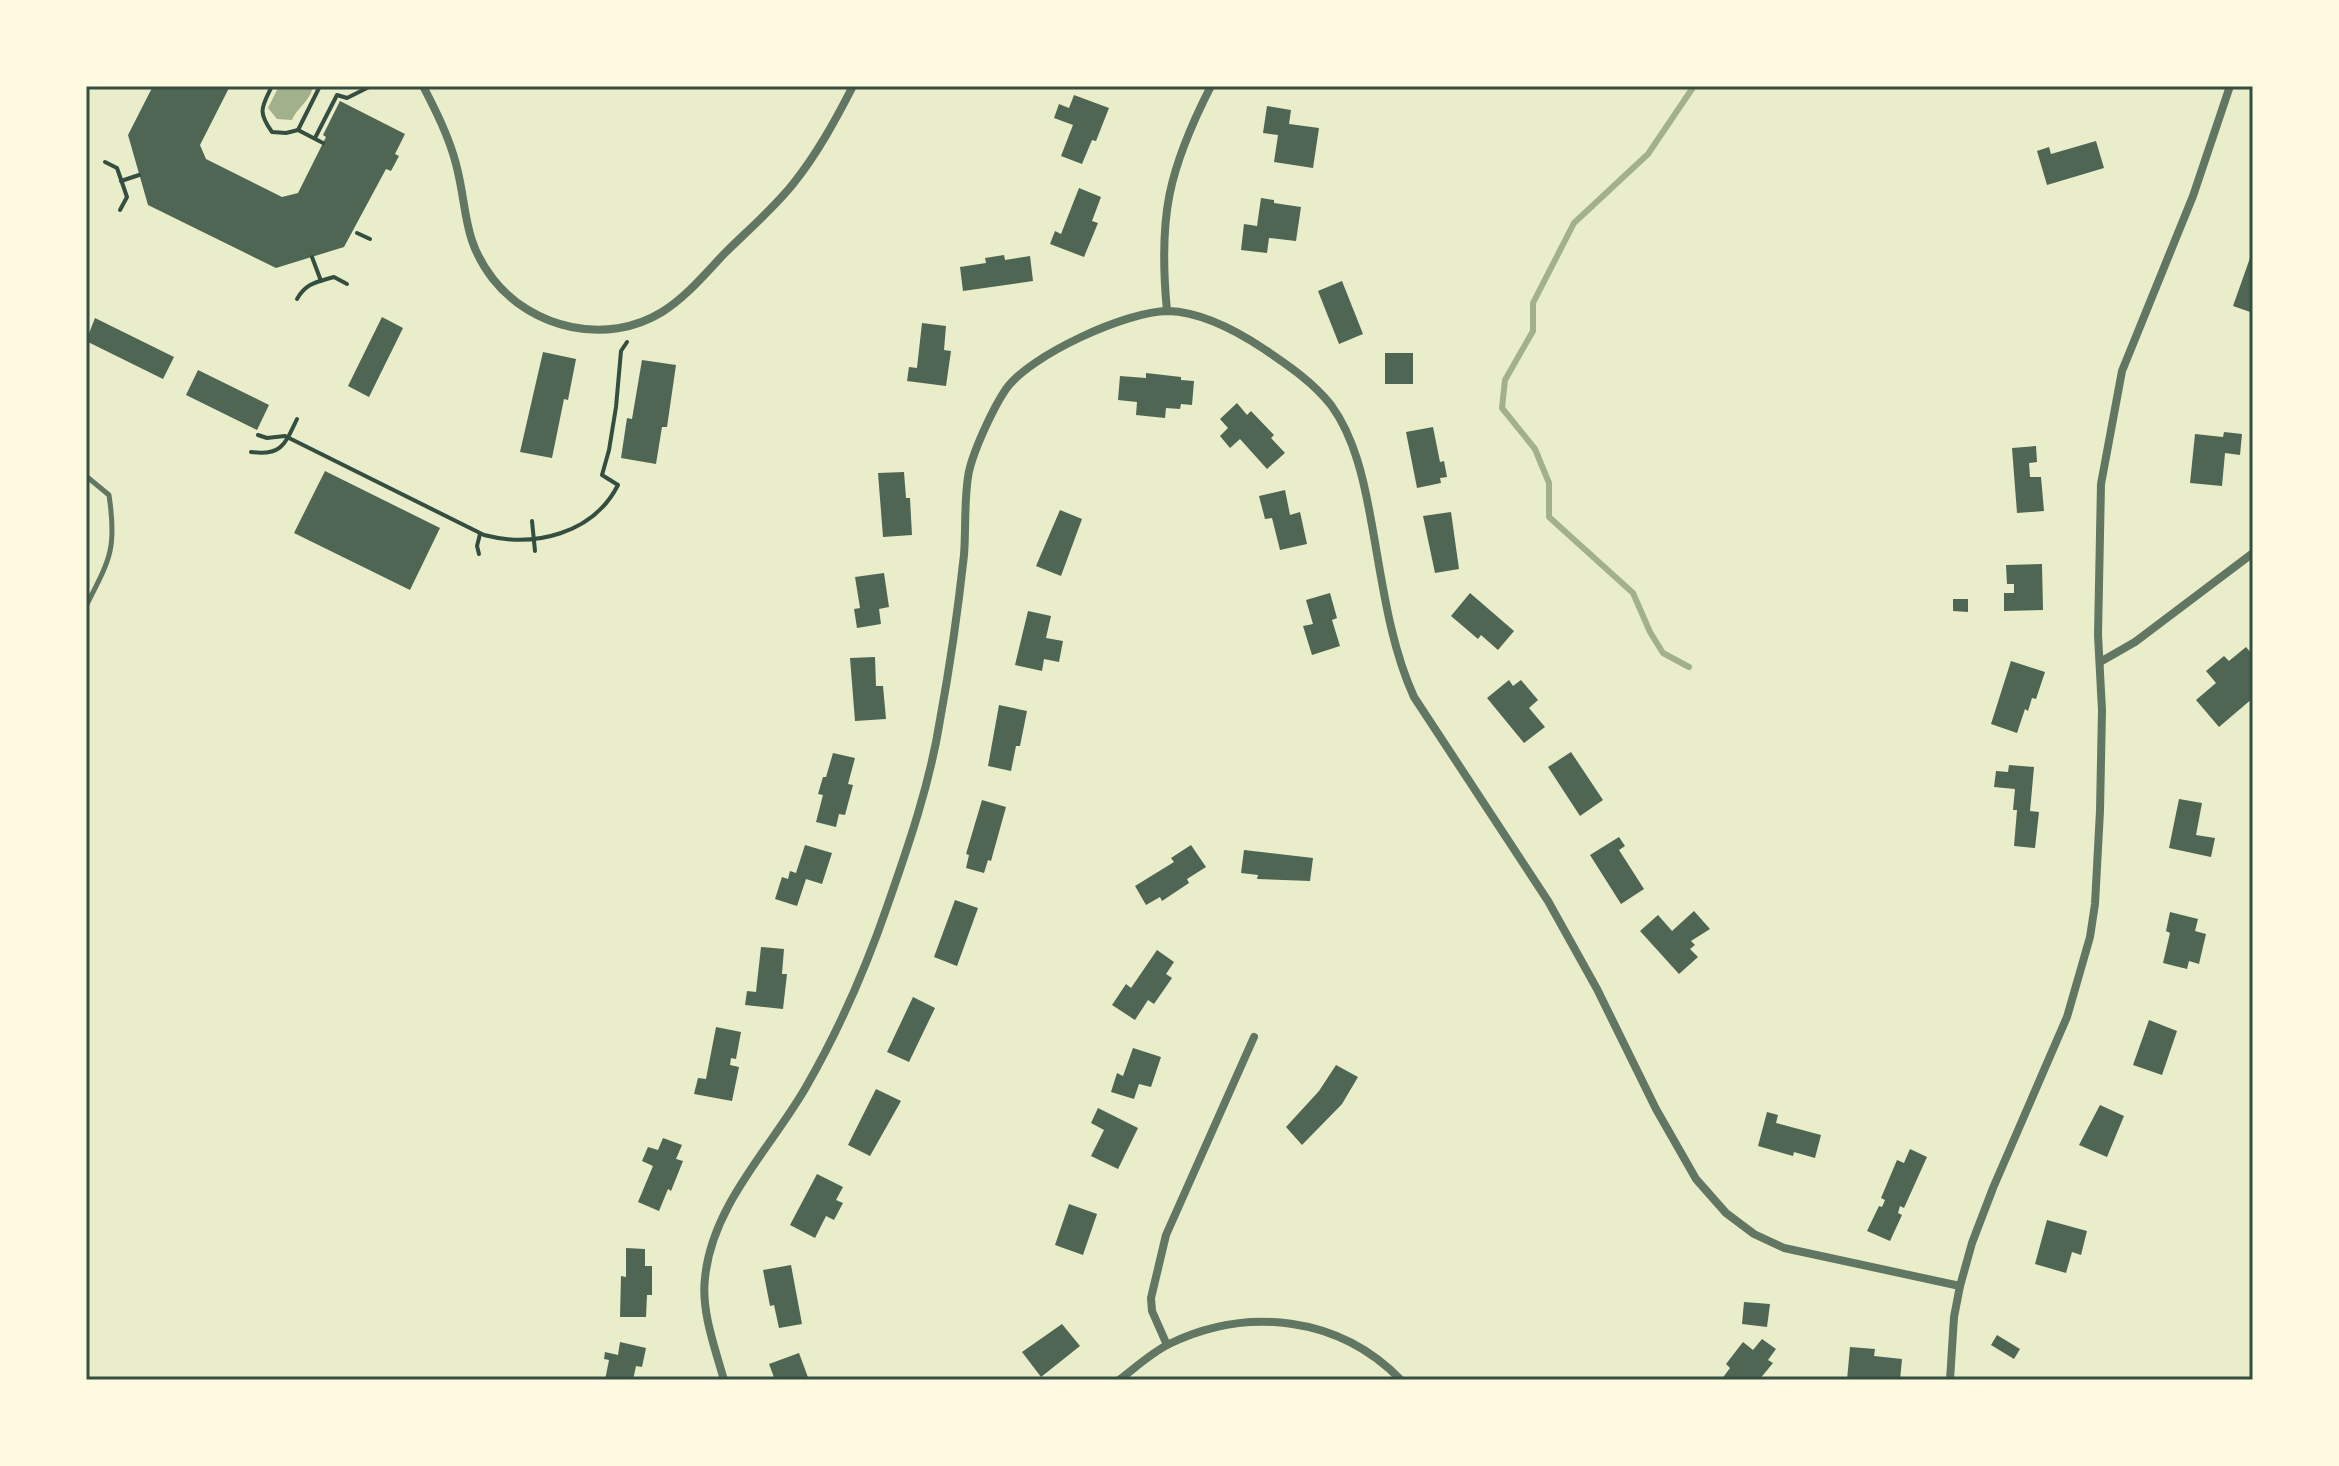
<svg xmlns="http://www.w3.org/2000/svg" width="2339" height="1466" viewBox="0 0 2339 1466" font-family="'PT Sans Narrow',sans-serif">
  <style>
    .water { fill: #a3b18a }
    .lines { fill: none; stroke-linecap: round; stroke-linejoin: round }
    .stream { stroke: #a3b18a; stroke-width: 6 }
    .building { fill: #4f6655 }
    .path { stroke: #344e41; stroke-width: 4 }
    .service { stroke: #617663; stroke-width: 5 }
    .minor { stroke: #617663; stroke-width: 8 }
    .neatline { fill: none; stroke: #344e41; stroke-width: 3 }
  </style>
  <rect width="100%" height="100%" fill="#e9edc9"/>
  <path class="water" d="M279 86H313C310 102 298 106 292 120L277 119 268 108Z"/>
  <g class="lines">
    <polyline class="stream" points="1689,667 1663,653 1650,632 1633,593 1549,517 1549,483 1535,449 1502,408 1505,380 1533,331 1533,303 1574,223 1648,154 1694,86"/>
  </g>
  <g class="building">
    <polygon points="153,86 230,86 200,145 206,159 282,197 298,193 326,137 323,135 340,101 405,134 395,154 399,156 391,171 386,169 344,247 276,268 148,205 128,135"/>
    <polygon points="1074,95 1109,108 1096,141 1092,140 1082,164 1061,156 1073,125 1054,118 1059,104 1069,108"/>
    <polygon points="1267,106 1291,110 1289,124 1319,128 1313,168 1274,162 1278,135 1263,133"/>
    <polygon points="2096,141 2104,168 2047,185 2037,151 2049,147 2051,154"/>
    <polygon points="1079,188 1101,197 1092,221 1098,223 1084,257 1050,244 1055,231 1061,234"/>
    <polygon points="1261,198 1274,200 1274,203 1301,207 1296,241 1269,238 1267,253 1241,250 1244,224 1257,226"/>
    <polygon points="1004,255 1005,260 1030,256 1033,281 963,291 960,267 986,263 985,258"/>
    <polygon points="2250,258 2253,259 2253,313 2233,306"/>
    <polygon points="1342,281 1363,334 1339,344 1318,291"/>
    <polygon points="382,317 403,328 369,397 348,386"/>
    <polygon points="95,318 174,357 163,379 86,341"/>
    <polygon points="922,323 946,326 944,350 951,351 946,386 907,381 909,367 917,368"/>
    <polygon points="543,352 576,359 568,400 564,399 552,458 520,452"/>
    <rect x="1385" y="353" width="28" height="31"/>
    <polygon points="642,360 676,365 667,427 662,427 656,464 621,458 627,418 632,419"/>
    <polygon points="198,370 269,405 257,430 186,395"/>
    <polygon points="1146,373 1181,377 1181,380 1194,381 1192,405 1181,404 1180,409 1166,408 1165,418 1136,415 1137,402 1118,400 1120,376 1146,378"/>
    <polygon points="1237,403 1247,415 1251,411 1274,435 1271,438 1285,453 1267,469 1240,439 1230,448 1220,436 1228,428 1220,419"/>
    <polygon points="1433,427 1440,462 1444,461 1447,477 1440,478 1441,483 1417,488 1406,432"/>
    <polygon points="2224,432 2242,434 2240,455 2225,453 2222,486 2190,483 2195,434 2223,437"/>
    <polygon points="2036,446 2037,462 2029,463 2030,477 2041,477 2044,511 2017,513 2012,448"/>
    <polygon points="325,471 440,528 410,590 294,533"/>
    <polygon points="904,472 906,498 910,498 912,535 883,537 878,473"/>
    <polygon points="1285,490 1290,515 1300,512 1307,544 1280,550 1272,518 1265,519 1259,496"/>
    <polygon points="1060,510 1082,519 1061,576 1036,566"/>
    <polygon points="1451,512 1459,569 1435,573 1423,516"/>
    <polygon points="2042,564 2043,610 2004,611 2004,593 2014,593 2014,584 2007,584 2006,565"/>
    <polygon points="884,573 889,607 879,609 881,624 857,628 854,609 860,608 855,577"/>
    <polygon points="1330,593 1337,618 1332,620 1340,646 1312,655 1303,626 1313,624 1306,600"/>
    <polygon points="1470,593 1514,631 1498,650 1481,635 1478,639 1451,616"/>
    <polygon points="1953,599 1968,599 1968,612 1953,611"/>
    <polygon points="1028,611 1051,616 1046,638 1063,641 1059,662 1044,659 1042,671 1015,665"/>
    <polygon points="2246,647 2253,655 2253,698 2219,727 2196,700 2216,683 2206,671 2224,656 2229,661"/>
    <polygon points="875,657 876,686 883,686 886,719 855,721 850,658"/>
    <polygon points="2011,661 2045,672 2036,699 2032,698 2028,711 2025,709 2017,733 1991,724"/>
    <polygon points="1509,680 1513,686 1521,680 1538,700 1529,708 1545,727 1524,743 1487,698"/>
    <polygon points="999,705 1027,711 1020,746 1016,746 1011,771 988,766"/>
    <polygon points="1571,752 1603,800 1580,816 1548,767"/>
    <polygon points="833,753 855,758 848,784 853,785 845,815 839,814 836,827 816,822 823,795 818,794 823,777 826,777"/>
    <polygon points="2009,765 2034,767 2030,811 2039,812 2035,848 2014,846 2017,810 2013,810 2015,789 1994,787 1996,771 2008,772"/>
    <polygon points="2179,799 2202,803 2196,835 2215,838 2211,857 2169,848"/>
    <polygon points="982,800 1006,807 991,861 988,860 984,873 966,868 969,855 966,854"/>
    <polygon points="1619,837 1625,846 1619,850 1644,889 1621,904 1590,855"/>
    <polygon points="805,845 832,853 822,884 806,879 797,906 775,899 782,877 788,879 790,871 796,873"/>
    <polygon points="1191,845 1206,867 1187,879 1189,883 1162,901 1160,897 1146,905 1135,886 1174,862 1171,858"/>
    <polygon points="1244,850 1313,858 1310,881 1257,879 1258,875 1241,873"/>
    <polygon points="955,900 978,908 957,966 934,957"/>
    <polygon points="1694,911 1710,929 1691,941 1695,945 1690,949 1698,957 1679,974 1640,931 1658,915 1672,931"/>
    <polygon points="2170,912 2198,919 2195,931 2206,934 2199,964 2189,961 2187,969 2163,963 2170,933 2166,931"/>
    <polygon points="761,947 784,949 782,974 787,974 783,1009 745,1005 747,991 756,992"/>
    <polygon points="1157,950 1174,962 1166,974 1172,978 1154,1004 1148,1000 1135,1020 1112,1005 1126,984 1131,988"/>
    <polygon points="913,997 935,1008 909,1062 887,1052"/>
    <polygon points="2149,1020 2177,1031 2162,1075 2133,1065"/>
    <polygon points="716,1027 741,1032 736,1059 731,1058 730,1065 739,1067 732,1101 694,1094 698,1078 706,1079"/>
    <polygon points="1133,1048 1161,1057 1151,1087 1139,1084 1134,1099 1111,1092 1117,1073 1123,1076"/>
    <polygon points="1336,1065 1358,1077 1342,1104 1302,1145 1286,1127 1319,1091"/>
    <polygon points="876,1089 901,1101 870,1156 848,1145"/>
    <polygon points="2100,1105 2124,1116 2107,1157 2079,1145"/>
    <polygon points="1098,1108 1138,1128 1118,1169 1091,1156 1104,1130 1091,1123"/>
    <polygon points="1767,1112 1778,1115 1776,1123 1821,1135 1815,1158 1794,1152 1793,1156 1758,1146"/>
    <polygon points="663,1138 682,1145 676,1159 683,1161 671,1191 668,1189 659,1211 638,1202 653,1166 642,1161 648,1147 658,1150"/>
    <polygon points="1910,1149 1927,1157 1904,1208 1900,1206 1898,1213 1902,1215 1890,1241 1867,1231 1879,1206 1882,1207 1885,1200 1881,1198 1897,1160 1904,1163"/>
    <polygon points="817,1174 843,1187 836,1200 843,1203 834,1220 826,1216 815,1238 790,1225"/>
    <polygon points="1069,1204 1097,1214 1083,1255 1055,1245"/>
    <polygon points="2047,1220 2087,1231 2081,1255 2072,1252 2066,1273 2035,1264"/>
    <polygon points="626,1248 645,1249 645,1266 652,1266 652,1295 647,1295 646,1317 620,1317 621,1276 626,1277"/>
    <polygon points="791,1265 802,1324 779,1328 774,1305 770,1306 763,1270"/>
    <polygon points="1744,1302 1770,1304 1767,1327 1742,1324"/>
    <polygon points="1062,1324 1080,1346 1041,1377 1022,1352"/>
    <polygon points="1997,1335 2020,1349 2014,1359 1991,1345"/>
    <polygon points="1762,1339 1776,1349 1768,1360 1773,1363 1759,1380 1721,1380 1730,1368 1726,1364 1743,1342 1753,1350"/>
    <polygon points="620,1342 646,1348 642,1367 636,1366 633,1380 605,1380 609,1360 604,1359 605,1352 618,1355"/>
    <polygon points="1850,1347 1875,1349 1874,1356 1902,1359 1900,1380 1847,1380"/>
    <polygon points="799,1353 809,1380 775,1380 769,1364"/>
  </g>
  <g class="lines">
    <g class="path">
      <path d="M272 86C262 107 257 111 272 132L286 133 298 130 323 143"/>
      <polyline points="298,130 320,86"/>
      <polyline points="315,138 337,95 347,98 371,86"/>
      <polyline points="105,162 117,168 127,197 120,210"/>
      <polyline points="121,181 139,175"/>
      <polyline points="357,233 370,239"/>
      <polyline points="312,257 321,281"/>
      <path d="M297 299C306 283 317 282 334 277L347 284"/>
      <path d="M258 435 267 438 285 436 484 535C534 548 593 534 618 485L602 475 609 450 616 407 621 351 627 342"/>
      <path d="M251 452C282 456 285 444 297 419"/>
      <polyline points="532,521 535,551"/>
      <polyline points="479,554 477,546 480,534"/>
    </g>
    <path class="service" d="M86 476 109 495C117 549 110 559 86 606"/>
    <g class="minor">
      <path d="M423 86C436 111 449 137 456 164 468 209 462 239 493 279 532 329 607 346 662 312 686 297 705 274 724 254 747 231 773 209 793 184 817 154 835 121 853 86"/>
      <path d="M1167 311C1158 217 1168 170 1211 86"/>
      <polyline points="2100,662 2135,642 2253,553"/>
      <polyline points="1167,1345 1152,1311 1151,1298 1166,1235 1254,1037"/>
      <path d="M724 1380C715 1348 701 1311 705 1278 712 1205 771 1148 806 1087 840 1028 866 968 888 904 909 844 930 783 940 720 950 666 958 610 964 555 966 529 964 503 968 477 971 455 993 408 1006 389 1030 355 1127 311 1168 311 1202 312 1237 331 1264 349 1289 366 1313 382 1331 405 1355 438 1364 481 1371 520 1382 579 1389 642 1414 697L1548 901 1597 989 1656 1109 1696 1179 1726 1213 1754 1234 1784 1248 1960 1286"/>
      <path d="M1119 1380C1135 1368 1151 1353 1169 1344 1247 1306 1339 1316 1401 1380"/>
      <polyline points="1950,1380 1954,1317 1960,1286 1972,1243 1993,1188 2067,1017 2090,937 2095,904 2100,811 2102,710 2098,635 2101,484 2122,371 2193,196 2230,86"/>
    </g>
  </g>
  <rect width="2339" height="1466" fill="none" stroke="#fefae0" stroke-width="176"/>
  <rect x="88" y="88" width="2163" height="1290" class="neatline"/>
</svg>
